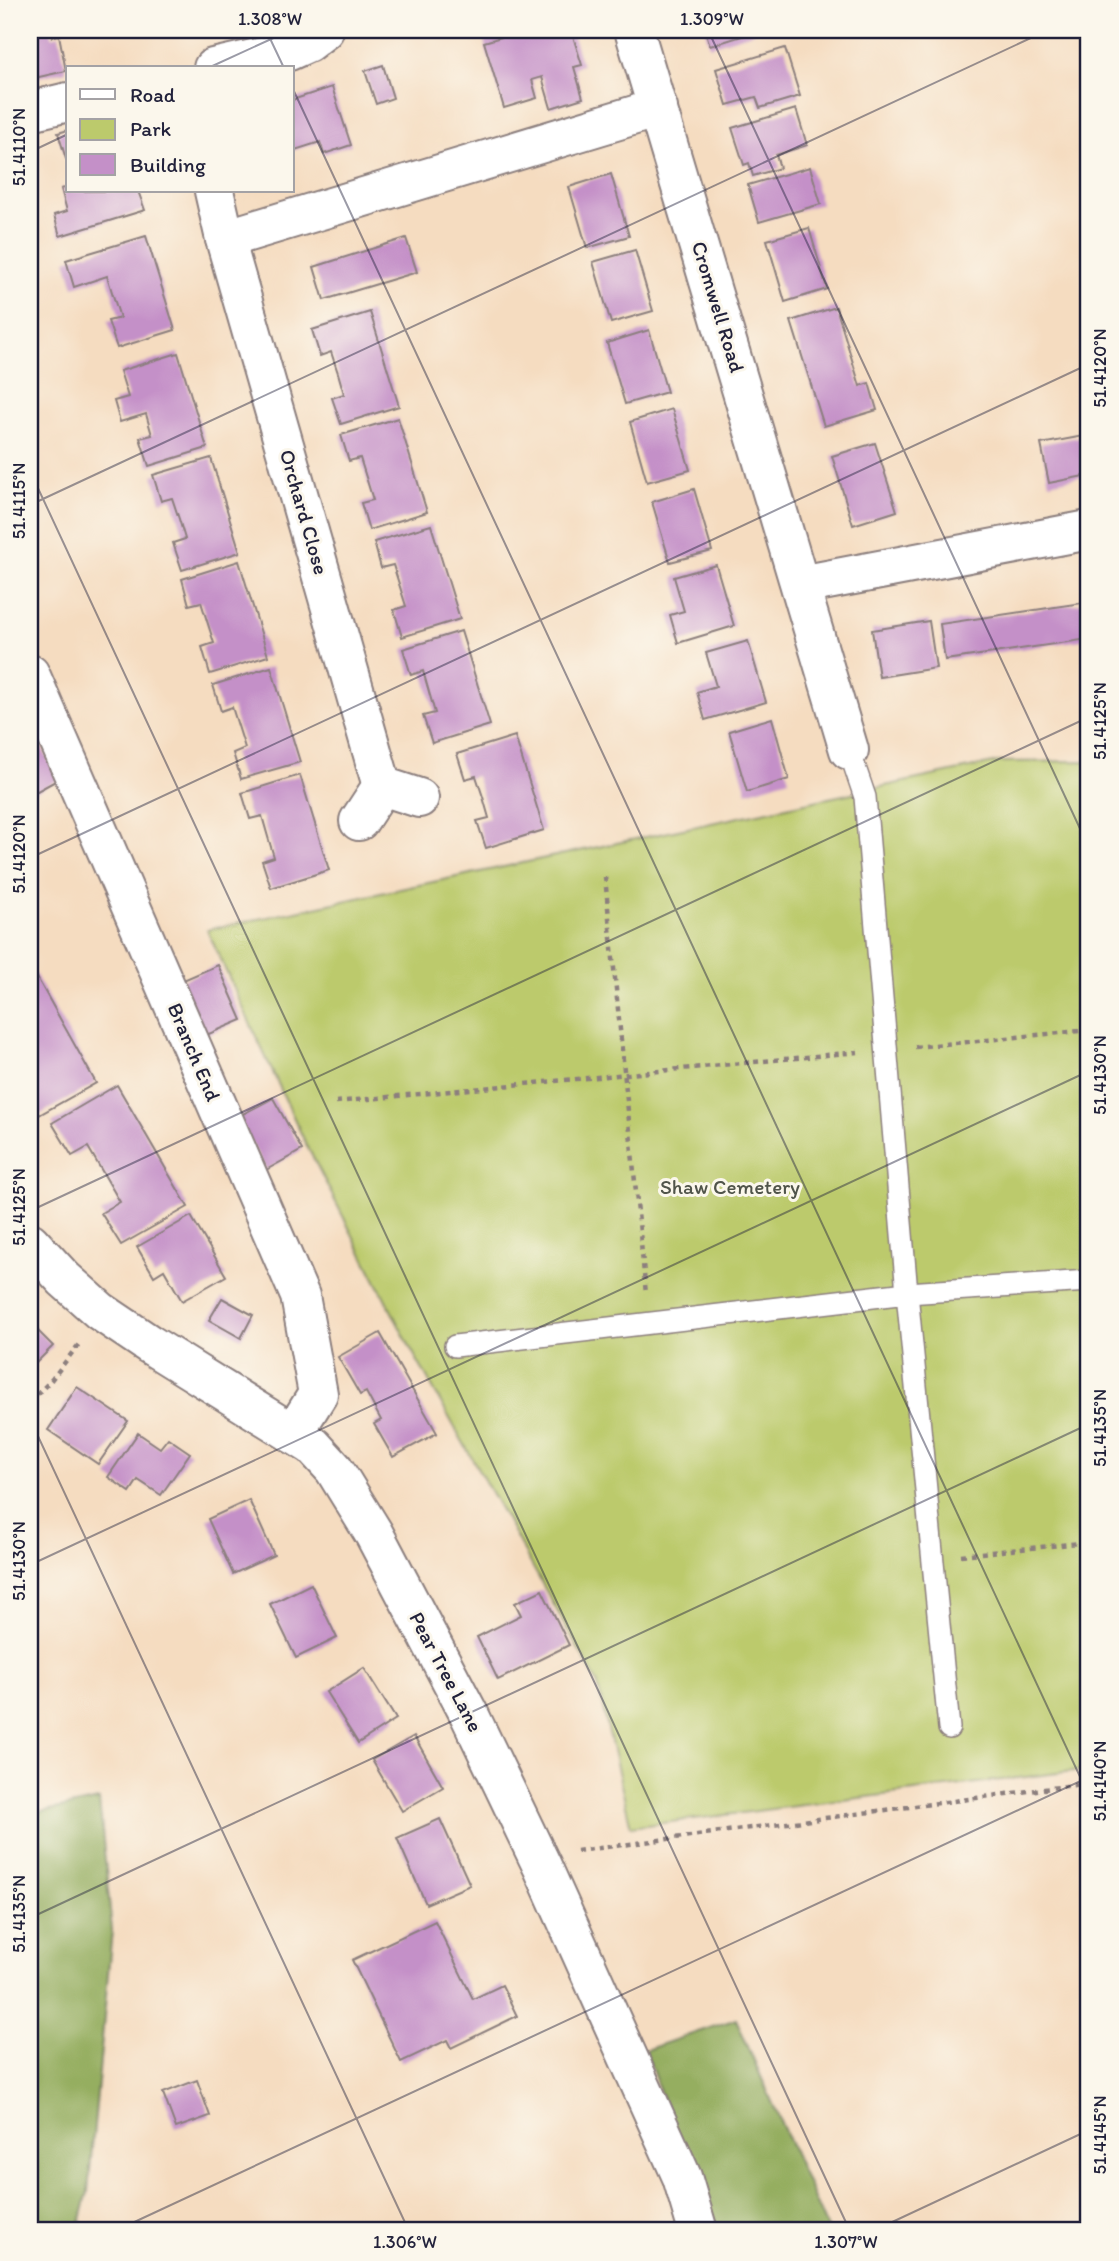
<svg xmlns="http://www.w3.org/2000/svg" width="1119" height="2261" viewBox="0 0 1119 2261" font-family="Itim,sans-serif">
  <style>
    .green { fill: #bcca6c; stroke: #6f7654; stroke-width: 2 }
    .forest { fill: #95ae60; stroke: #5c684e; stroke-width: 2 }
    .building { fill: #c490c8 }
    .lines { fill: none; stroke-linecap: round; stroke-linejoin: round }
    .service-casing { stroke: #8c7f7e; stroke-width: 24 }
    .minor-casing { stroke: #8c7f7e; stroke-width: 42 }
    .path { stroke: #8c7f7e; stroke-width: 4.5; stroke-dasharray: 5 5; stroke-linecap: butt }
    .service { stroke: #fff; stroke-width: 21 }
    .minor { stroke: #fff; stroke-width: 38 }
    .ticks { fill: none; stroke: #22223b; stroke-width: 2; stroke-opacity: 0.45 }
    .labels { text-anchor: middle; stroke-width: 6; stroke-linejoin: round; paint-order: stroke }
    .street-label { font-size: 21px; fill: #22223b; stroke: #fbf7ec }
    .park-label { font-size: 21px; fill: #50544a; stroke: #fbf7ec }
    .neatline { fill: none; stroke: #22223b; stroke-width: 2.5 }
    .ticks-label { font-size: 18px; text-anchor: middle; fill: #22223b }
  </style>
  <rect width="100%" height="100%" fill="#fbf7ec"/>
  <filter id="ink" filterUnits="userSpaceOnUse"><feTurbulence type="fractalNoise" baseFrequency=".0143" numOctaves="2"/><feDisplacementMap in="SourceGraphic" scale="14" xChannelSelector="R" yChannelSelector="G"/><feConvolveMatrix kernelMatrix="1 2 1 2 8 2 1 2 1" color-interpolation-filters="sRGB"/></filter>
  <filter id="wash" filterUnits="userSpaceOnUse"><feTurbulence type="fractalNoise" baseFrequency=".00686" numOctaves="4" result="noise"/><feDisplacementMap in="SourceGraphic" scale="28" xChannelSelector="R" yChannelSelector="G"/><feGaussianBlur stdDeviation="1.57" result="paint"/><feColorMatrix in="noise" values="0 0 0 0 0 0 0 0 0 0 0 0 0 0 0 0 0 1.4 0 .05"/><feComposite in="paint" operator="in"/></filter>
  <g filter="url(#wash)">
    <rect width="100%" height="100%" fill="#f5dcc0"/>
    <polygon class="green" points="1089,761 1089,1769 631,1827 597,1682 411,1349 305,1142 207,930 998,762"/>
    <g class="forest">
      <polygon points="99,1800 112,1930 88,2192 78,2231 30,2231 30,1814"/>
      <polygon points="736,2019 828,2231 710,2231 645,2050"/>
    </g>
    <g id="blocks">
      <g class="building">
        <polygon points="30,30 51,30 52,37 59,35 66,71 30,79"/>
        <polygon points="212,30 238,30 238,31 214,37"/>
        <polygon points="526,30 571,30 582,65 574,67 583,98 551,108 542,77 532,80 537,98 504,108 484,42"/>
        <polygon points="705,30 754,30 755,32 710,46"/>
        <polygon points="785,48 800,96 760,108 756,97 727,105 716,69"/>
        <polygon points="383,65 393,98 376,104 365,71"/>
        <polygon points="332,87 351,145 324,154 320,142 292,151 292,100"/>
        <polygon points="796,109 807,145 776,155 780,168 753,176 749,163 744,165 732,128"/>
        <polygon points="68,130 68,159 66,159 58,133"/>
        <polygon points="810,167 821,204 759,222 748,185"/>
        <polygon points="611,174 629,236 587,248 569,187"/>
        <polygon points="68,187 68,191 138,191 145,210 60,236 54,215 67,211 61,189"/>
        <polygon points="809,228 827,289 785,302 767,240"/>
        <polygon points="146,236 175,330 117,348 108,321 120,318 107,276 74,287 66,260"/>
        <polygon points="406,238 417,272 324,300 314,267"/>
        <polygon points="635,250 653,311 611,323 593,262"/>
        <polygon points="836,307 860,386 869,383 877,410 824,426 791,321"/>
        <polygon points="370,312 399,406 341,424 332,398 344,394 338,373 331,352 320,356 312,330"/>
        <polygon points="649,330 667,392 625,404 607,343"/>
        <polygon points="178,353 207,448 149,466 140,438 152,435 146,414 120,422 114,401 128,397 120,371"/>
        <polygon points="672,409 690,470 647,482 630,422"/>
        <polygon points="398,418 427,512 369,530 361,503 373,500 360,458 349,461 341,435"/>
        <polygon points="1089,435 1089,475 1049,483 1041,444"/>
        <polygon points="875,443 897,511 853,525 832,456"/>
        <polygon points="211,458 240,552 182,570 173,543 185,539 179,519 172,498 161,501 153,475"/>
        <polygon points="694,489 712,551 670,562 652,502"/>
        <polygon points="431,525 460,619 402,637 394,610 406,606 393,565 381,568 374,542"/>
        <polygon points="239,561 268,656 210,674 202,647 214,643 201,602 189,605 182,579"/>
        <polygon points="716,565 734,626 678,643 670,615 684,611 674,577"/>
        <polygon points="1089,602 1089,639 945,660 940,624"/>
        <polygon points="929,621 936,668 879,677 872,630"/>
        <polygon points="461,631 490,725 432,743 423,716 435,713 423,671 411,675 403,649"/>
        <polygon points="748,641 766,702 705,720 697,692 716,686 706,653"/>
        <polygon points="271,667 300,762 241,779 233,753 245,748 232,707 221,711 213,685"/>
        <polygon points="772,718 789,779 747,792 729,731"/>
        <polygon points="30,726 59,779 30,795"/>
        <polygon points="515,736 544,830 486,848 477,821 489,818 483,797 476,776 465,779 457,754"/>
        <polygon points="300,775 329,870 271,888 262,861 274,857 268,837 262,816 250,819 242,793"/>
        <polygon points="30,965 96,1083 30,1120"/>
        <polygon points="218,965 242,1020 204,1036 181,981"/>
        <polygon points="117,1085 188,1207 121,1245 101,1213 120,1202 88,1147 72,1156 52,1123"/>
        <polygon points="273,1098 302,1150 266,1170 237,1117"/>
        <polygon points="191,1216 226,1276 182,1301 164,1270 154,1276 137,1247"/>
        <polygon points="222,1298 253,1315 241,1338 209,1320"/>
        <polygon points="30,1323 53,1346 30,1369"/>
        <polygon points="380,1333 437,1433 393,1457 374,1424 381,1420 366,1392 360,1395 338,1357"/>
        <polygon points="77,1387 128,1421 98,1464 48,1430"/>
        <polygon points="138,1433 160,1448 168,1438 190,1453 161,1495 138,1480 130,1492 108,1477"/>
        <polygon points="249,1500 274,1555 233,1574 208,1519"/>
        <polygon points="311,1584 337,1638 296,1658 270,1604"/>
        <polygon points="542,1590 569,1645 498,1680 477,1637 521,1615 515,1603"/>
        <polygon points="364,1668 396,1719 358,1743 326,1692"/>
        <polygon points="414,1736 443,1787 402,1811 372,1760"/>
        <polygon points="440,1819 470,1885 426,1904 397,1838"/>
        <polygon points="435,1921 473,1999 502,1985 517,2016 451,2048 447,2040 401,2062 352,1960"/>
        <polygon points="197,2080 210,2116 176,2128 163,2093"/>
      </g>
    </g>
  </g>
  <g filter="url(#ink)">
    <use href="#blocks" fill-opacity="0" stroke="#8c7f7e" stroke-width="2"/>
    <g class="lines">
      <g class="service-casing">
        <g id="service">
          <polyline points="849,750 865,797 907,1293 949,1728"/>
          <polyline points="455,1346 907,1293 1089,1281"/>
        </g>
      </g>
      <g class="minor-casing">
        <g id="minor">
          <polyline points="634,30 849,750"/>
          <polyline points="213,68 289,51 307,43 324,30"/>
          <polyline points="30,111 68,102"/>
          <polyline points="214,191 225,239 382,786 419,798"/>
          <polyline points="225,239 658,108"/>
          <polyline points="801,585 1089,530"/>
          <polyline points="30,674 300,1296 318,1394 293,1434"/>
          <polyline points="359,821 382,786"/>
          <polyline points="30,1242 64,1279 100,1311 149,1344 313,1446 334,1469 374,1534 470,1716 542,1866 682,2177 698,2231"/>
        </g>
      </g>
      <g class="path">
        <polyline points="605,877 646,1294"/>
        <polyline points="915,1047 1089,1030"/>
        <polyline points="336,1102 858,1052"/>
        <polyline points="30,1402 52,1379 79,1344"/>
        <polyline points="961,1555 1089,1542"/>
        <polyline points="577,1851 1089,1783"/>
      </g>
      <use href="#service" class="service"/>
      <use href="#minor" class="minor"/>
    </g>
  </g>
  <path class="ticks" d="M266 30 284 68M708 30 1089 848M208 68 291 30M292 87 1089 1796M30 152 68 134M30 471 850 2231M30 505 1048 30M30 858 1089 364M30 1211 1089 717M30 1419 409 2231M30 1565 1089 1071M30 1918 1089 1424M115 2231 1089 1777M873 2231 1089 2130"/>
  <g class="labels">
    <g class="street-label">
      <text transform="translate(718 307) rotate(73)" y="7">Cromwell Road</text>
      <text transform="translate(304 512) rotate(74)" y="7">Orchard Close</text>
      <text transform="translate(194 1052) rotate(67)" y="7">Branch End</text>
      <text transform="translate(446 1672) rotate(62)" y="7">Pear Tree Lane</text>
    </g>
    <g class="park-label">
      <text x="730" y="1194">Shaw Cemetery</text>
    </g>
  </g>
  <rect width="1119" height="2261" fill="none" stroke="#fbf7ec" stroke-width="77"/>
  <rect x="66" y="66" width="228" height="126" fill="#fbf7ec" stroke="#a4a2a5" stroke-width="2"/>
  <rect x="80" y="89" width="35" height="10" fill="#ffffff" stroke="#a4a2a5" stroke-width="2"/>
  <text x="130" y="102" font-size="21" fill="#22223b">Road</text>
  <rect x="80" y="119" width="35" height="21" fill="#bcca6c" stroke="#a4a2a5" stroke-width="2"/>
  <text x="130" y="136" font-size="21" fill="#22223b">Park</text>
  <rect x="80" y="154" width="35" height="21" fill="#c490c8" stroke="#a4a2a5" stroke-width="2"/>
  <text x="130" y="172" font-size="21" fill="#22223b">Building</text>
  <rect x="38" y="38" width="1042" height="2184" class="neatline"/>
  <g class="ticks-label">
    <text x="270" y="25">1.308°W</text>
    <text x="712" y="25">1.309°W</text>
    <text transform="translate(19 147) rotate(-90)" y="6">51.4110°N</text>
    <text transform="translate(1100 368) rotate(-90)" y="6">51.4120°N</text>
    <text transform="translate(19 501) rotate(-90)" y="6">51.4115°N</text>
    <text transform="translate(1100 721) rotate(-90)" y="6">51.4125°N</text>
    <text transform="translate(19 854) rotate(-90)" y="6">51.4120°N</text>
    <text transform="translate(1100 1075) rotate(-90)" y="6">51.4130°N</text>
    <text transform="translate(19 1207) rotate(-90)" y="6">51.4125°N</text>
    <text transform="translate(1100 1428) rotate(-90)" y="6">51.4135°N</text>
    <text transform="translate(19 1561) rotate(-90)" y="6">51.4130°N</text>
    <text transform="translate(1100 1781) rotate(-90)" y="6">51.4140°N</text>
    <text transform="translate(19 1914) rotate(-90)" y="6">51.4135°N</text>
    <text transform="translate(1100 2135) rotate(-90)" y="6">51.4145°N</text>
    <text x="405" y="2248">1.306°W</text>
    <text x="846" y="2248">1.307°W</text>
  </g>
</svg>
